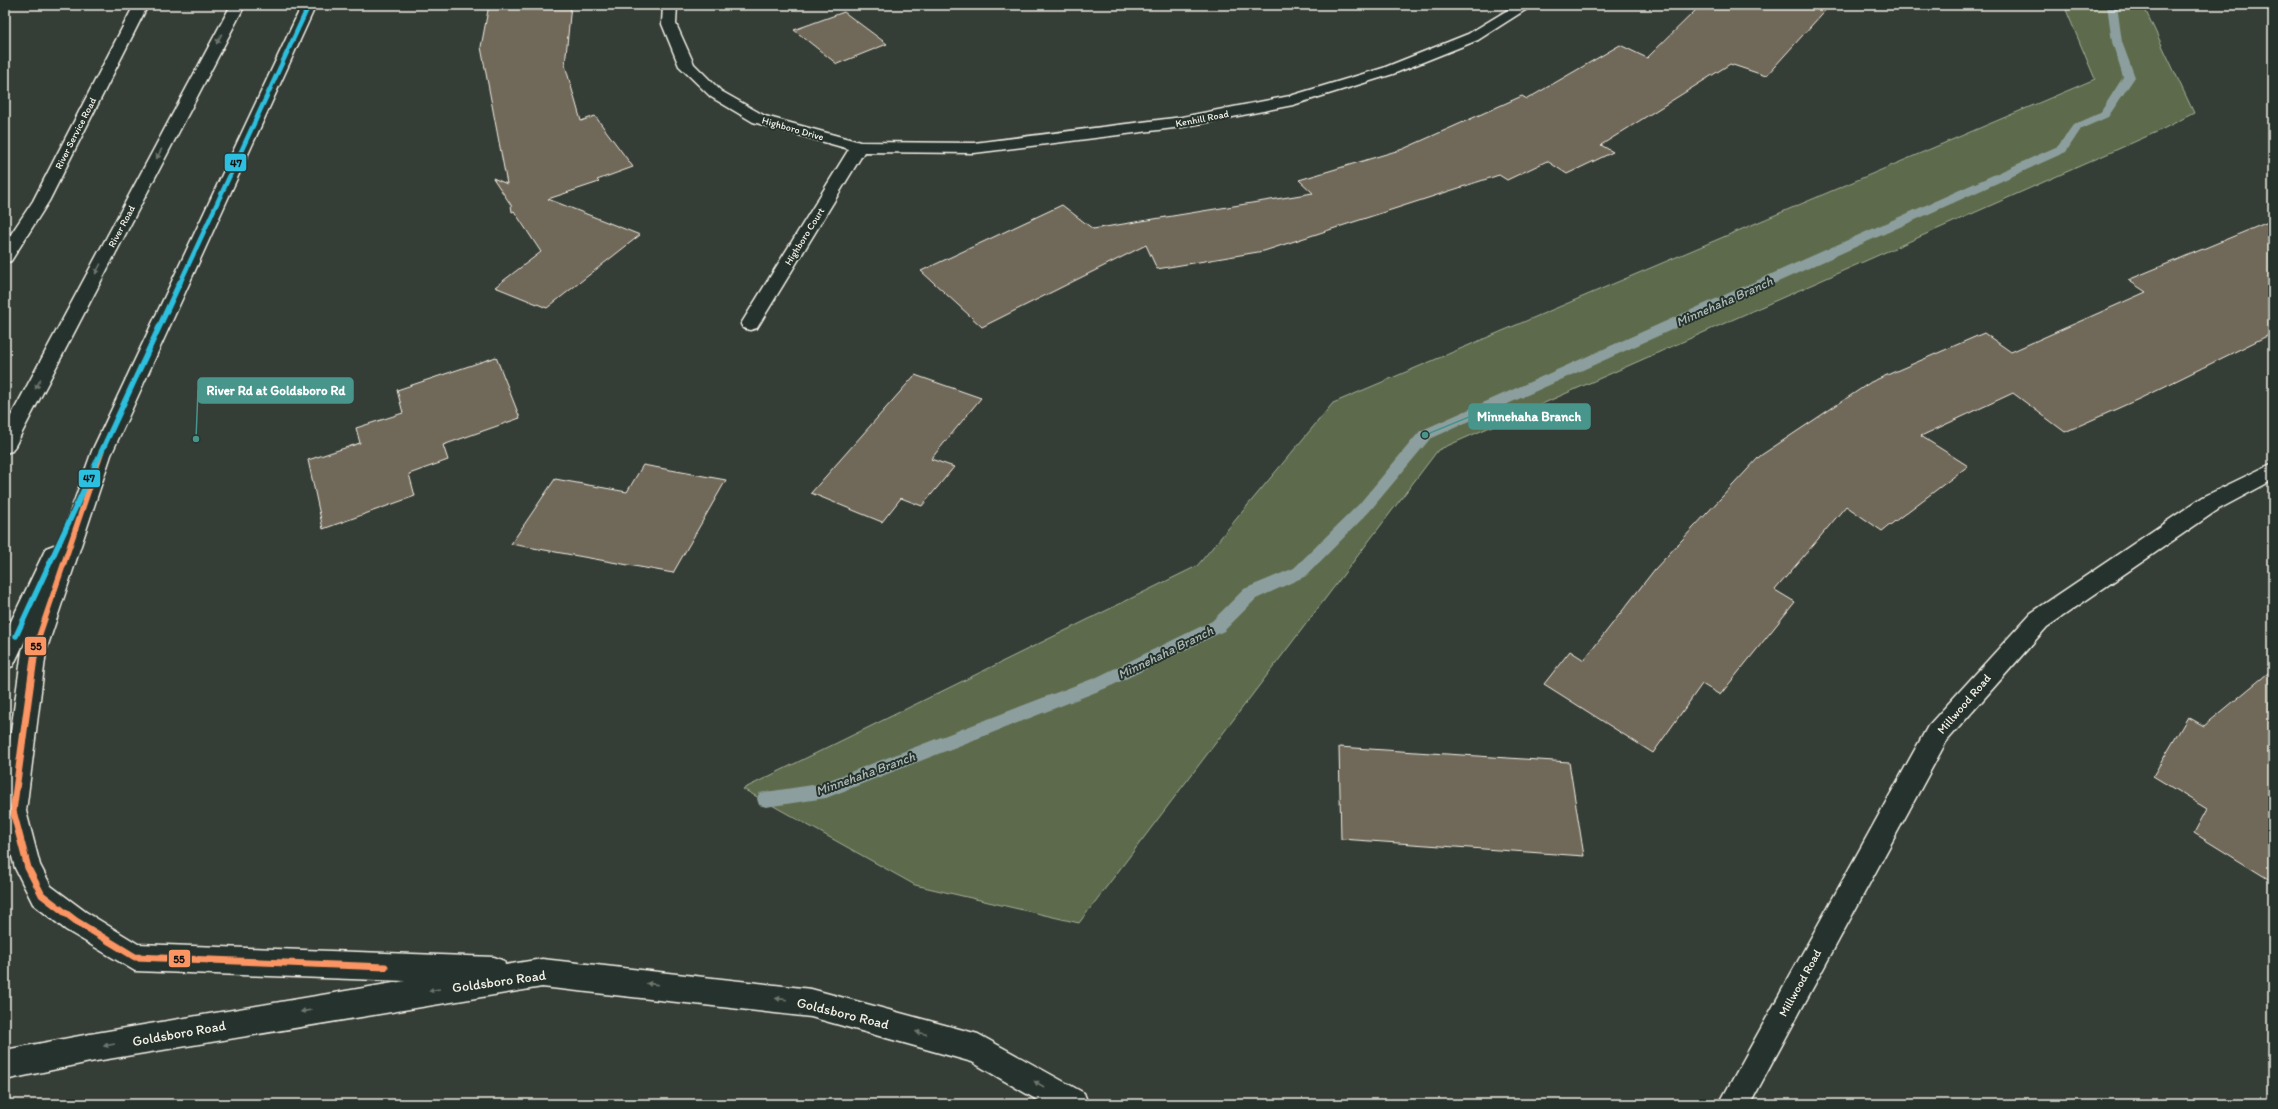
<svg xmlns="http://www.w3.org/2000/svg" width="2278" height="1109" viewBox="0 0 2278 1109" font-family="Itim,sans-serif">
  <style>
    .green { fill: #5d6a4c; stroke: #a8ae9a }
    .lines { fill: none; stroke-linecap: round; stroke-linejoin: round }
    .stream { fill: #8c9f9e; fill-rule: evenodd }
    .building { fill: #706858; stroke: #f4f1e8 }
    .minor-casing { stroke: #f4f1e8; stroke-width: 3 }
    .primary-casing { stroke: #f4f1e8; stroke-width: 3 }
    .path { stroke: #f4f1e8; stroke-width: 3; stroke-dasharray: 5 3.5; stroke-linecap: butt }
    .minor { fill: #26332d; fill-rule: evenodd }
    .primary { fill: #26332d; fill-rule: evenodd }
    .bus-1-far1-casing { stroke: #26332d; stroke-width: 8 }
    .bus-1-casing { stroke: #26332d; stroke-width: 10 }
    .bus-2-far1-casing { stroke: #26332d; stroke-width: 6 }
    .bus-2-casing { stroke: #26332d; stroke-width: 8 }
    .bus-1-far1 { stroke: #fb9564; stroke-width: 5.5 }
    .bus-1 { stroke: #fb9564; stroke-width: 7 }
    .bus-2-far1 { stroke: #2dbfdf; stroke-width: 4.5 }
    .bus-2 { stroke: #2dbfdf; stroke-width: 5.5 }
    .oneway { fill: #6e766e }
    .labels { text-anchor: middle; stroke-width: 4; stroke-linejoin: round; paint-order: stroke }
    .far-street-label { font-size: 10px; fill: #f4f1e8; stroke: #26332d }
    .street-label { font-size: 12px; fill: #f4f1e8; stroke: #26332d }
    .water-label { font-size: 13px; font-style: italic; fill: #afbab7; stroke: #26332d }
    .near-street-label { font-size: 14px; fill: #f4f1e8; stroke: #26332d }
    .leader { fill: none; stroke: #48958c; stroke-width: 1.5 }
    .callout-dot { fill: #48958c; stroke: #26332d; stroke-width: 1.5 }
    .callout { fill: #48958c; stroke: #48958c; stroke-width: 1.5 }
    .callout-label { font-size: 13px; text-anchor: middle; font-weight: bold; fill: #fff }
    .line-badge { stroke: #26332d; stroke-width: 1.5 }
    .pale-badge-label { font-size: 11px; text-anchor: middle; font-weight: bold; fill: #111 }
  </style>
  <rect width="100%" height="100%" fill="#353e36"/>
  <filter id="ink" filterUnits="userSpaceOnUse"><feTurbulence type="fractalNoise" baseFrequency=".025" numOctaves="2"/><feDisplacementMap in="SourceGraphic" scale="8" xChannelSelector="R" yChannelSelector="G"/><feConvolveMatrix kernelMatrix="1 2 1 2 8 2 1 2 1" color-interpolation-filters="sRGB"/></filter>
  <g filter="url(#ink)">
    <polygon class="green" points="2064,5 2143,5 2194,113 2159,131 1438,450 1079,923 915,885 743,789 1197,566 1333,403 2095,79"/>
    <g class="lines">
      <polygon class="stream" points="2107,5 2117,5 2122,42 2135,77 2108,117 2081,129 2066,152 1430,439 1369,512 1306,576 1256,599 1224,631 1109,687 826,798 766,807 759,805 757,799 759,793 819,784 1097,677 1212,621 1244,589 1294,568 1359,504 1420,431 2058,146 2073,125 2100,113 2123,77 2112,42"/>
    </g>
    <g class="building">
      <polygon points="489,5 571,5 565,65 581,121 595,116 633,167 597,180 599,182 548,199 640,235 547,308 495,287 541,252 514,211 512,212 511,205 493,178 507,184 481,47"/>
      <polygon points="1701,5 1830,5 1766,76 1730,64 1601,145 1613,152 1567,174 1547,161 1507,180 1499,175 1264,251 1157,269 1146,245 982,327 921,271 1062,205 1093,229 1313,193 1299,180 1403,149 1522,96 1527,99 1620,45 1647,58"/>
      <polygon points="844,12 887,44 837,64 794,30"/>
      <polygon points="2273,220 2273,333 2141,398 2065,432 2013,393 1921,436 1968,466 1882,531 1846,506 1775,590 1795,602 1720,695 1702,684 1653,753 1544,684 1570,651 1584,660 1655,569 1760,456 1871,382 1984,333 2011,352 2146,292 2128,280"/>
      <polygon points="496,357 520,418 443,445 448,460 409,474 415,496 323,529 308,460 360,443 356,428 403,413 397,390"/>
      <polygon points="915,375 981,398 931,459 954,467 922,506 901,498 882,522 811,493"/>
      <polygon points="643,465 726,480 673,573 511,544 555,479 627,492"/>
      <polygon points="2273,669 2273,882 2194,833 2207,809 2153,776 2188,717 2204,726"/>
      <polygon points="1339,747 1569,762 1584,856 1341,839"/>
    </g>
    <g class="lines">
      <g class="minor-casing">
        <g id="minor">
          <polygon points="134,5 148,5 49,201 11,261 5,263 5,243 33,201"/>
          <polygon points="663,5 677,5 676,24 694,64 721,91 765,116 860,142 974,143 1182,117 1290,96 1383,68 1468,34 1516,5 1533,5 1478,40 1393,74 1293,105 1182,127 974,153 864,152 757,328 750,330 743,328 741,324 849,149 753,122 711,97 679,66 662,24"/>
          <polygon points="2273,463 2273,480 2219,509 2047,627 1946,742 1750,1104 1719,1104 1928,726 2031,613 2203,497"/>
        </g>
      </g>
      <g class="primary-casing">
        <g id="primary">
          <polygon points="231,5 245,5 15,446 12,451 5,453 5,427"/>
          <polygon points="302,5 316,5 111,455 46,651 26,811 40,865 51,886 86,912 138,944 494,957 504,961 505,965 542,959 811,989 978,1034 1084,1093 1088,1104 1044,1104 972,1062 811,1017 542,987 90,1062 5,1080 5,1050 90,1034 405,981 135,971 66,930 33,904 15,868 5,830 5,776 22,651 28,634 13,666 5,669 5,634 46,548 54,545 58,547 92,451"/>
        </g>
      </g>
      <polyline class="path" points="5,929 11,924"/>
      <use href="#minor" class="minor"/>
      <use href="#primary" class="primary"/>
      <g class="bus-1-far1-casing">
        <polyline id="bus-1-far1" points="36,645 102,451"/>
      </g>
      <g class="bus-1-casing">
        <polyline id="bus-1" points="36,644 13,811 28,868 42,895 76,921 135,957 385,967"/>
      </g>
      <g class="bus-2-far1-casing">
        <polyline id="bus-2-far1" points="180,283 309,5"/>
      </g>
      <g class="bus-2-casing">
        <polyline id="bus-2" points="16,636 180,282"/>
      </g>
      <use href="#bus-1-far1" class="bus-1-far1"/>
      <use href="#bus-1" class="bus-1"/>
      <use href="#bus-2-far1" class="bus-2-far1"/>
      <use href="#bus-2" class="bus-2"/>
    </g>
    <defs><path id="oneway-solid" d="M-6-.8H1V-3.2L6.5 0L1 3.2V.8H-6Z"/></defs>
    <g class="oneway">
      <use href="#oneway-solid" transform="translate(219 39) rotate(118)"/>
      <use href="#oneway-solid" transform="translate(159 154) rotate(118)"/>
      <use href="#oneway-solid" transform="translate(98 269) rotate(118)"/>
      <use href="#oneway-solid" transform="translate(38 384) rotate(118)"/>
      <use href="#oneway-solid" transform="translate(652 984) rotate(-174)"/>
      <use href="#oneway-solid" transform="translate(434 990) rotate(171)"/>
      <use href="#oneway-solid" transform="translate(781 999) rotate(-173)"/>
      <use href="#oneway-solid" transform="translate(306 1011) rotate(171)"/>
      <use href="#oneway-solid" transform="translate(921 1033) rotate(-165)"/>
      <use href="#oneway-solid" transform="translate(109 1045) rotate(170)"/>
      <use href="#oneway-solid" transform="translate(1039 1084) rotate(-150)"/>
    </g>
  </g>
  <g class="labels">
    <g class="far-street-label">
      <text transform="translate(1202 118) rotate(-11)" y="4">Kenhill Road</text>
      <text transform="translate(793 128) rotate(16)" y="4">Highboro Drive</text>
      <text transform="translate(75 133) rotate(-63)" y="4">River Service Road</text>
      <text transform="translate(121 226) rotate(-62)" y="4">River Road</text>
      <text transform="translate(804 236) rotate(-58)" y="4">Highboro Court</text>
    </g>
    <g class="street-label">
      <text transform="translate(1964 704) rotate(-49)" y="4">Millwood Road</text>
      <text transform="translate(1800 983) rotate(-61)" y="4">Millwood Road</text>
    </g>
    <g class="water-label">
      <text transform="translate(1724 301) rotate(-24)" y="5">Minnehaha Branch</text>
      <text transform="translate(1165 652) rotate(-26)" y="5">Minnehaha Branch</text>
      <text transform="translate(865 773) rotate(-20)" y="5">Minnehaha Branch</text>
    </g>
    <g class="near-street-label">
      <text transform="translate(499 981) rotate(-8)" y="5">Goldsboro Road</text>
      <text transform="translate(843 1013) rotate(14)" y="5">Goldsboro Road</text>
      <text transform="translate(179 1033) rotate(-10)" y="5">Goldsboro Road</text>
    </g>
  </g>
  <path class="leader" d="M196 439L198 390M1425 435L1469 417"/>
  <g class="callout-dot">
    <circle cx="196" cy="439" r="4"/>
    <circle cx="1425" cy="435" r="4"/>
  </g>
  <g class="callout">
    <rect x="198" y="378" width="155" height="25" rx="4"/>
    <rect x="1469" y="404" width="121" height="25" rx="4"/>
  </g>
  <g class="callout-label">
    <text x="276" y="395">River Rd at Goldsboro Rd</text>
    <text x="1529" y="421">Minnehaha Branch</text>
  </g>
  <g class="line-badge">
    <rect x="224" y="153" width="23" height="19" rx="4" fill="#2dbfdf"/>
    <rect x="78" y="469" width="23" height="19" rx="4" fill="#2dbfdf"/>
    <rect x="24" y="636" width="23" height="20" rx="4" fill="#fb9564"/>
    <rect x="168" y="949" width="23" height="19" rx="4" fill="#fb9564"/>
  </g>
  <g class="pale-badge-label">
    <text x="236" y="167">47</text>
    <text x="89" y="482">47</text>
    <text x="36" y="650">55</text>
    <text x="179" y="963">55</text>
  </g>
  <rect width="2278" height="1109" fill="none" stroke="#26332d" stroke-width="20"/>
  <rect x="10" y="10" width="2258" height="1089" fill="none" stroke="#f4f1e8" stroke-width="1.5" filter="url(#ink)"/>
</svg>
